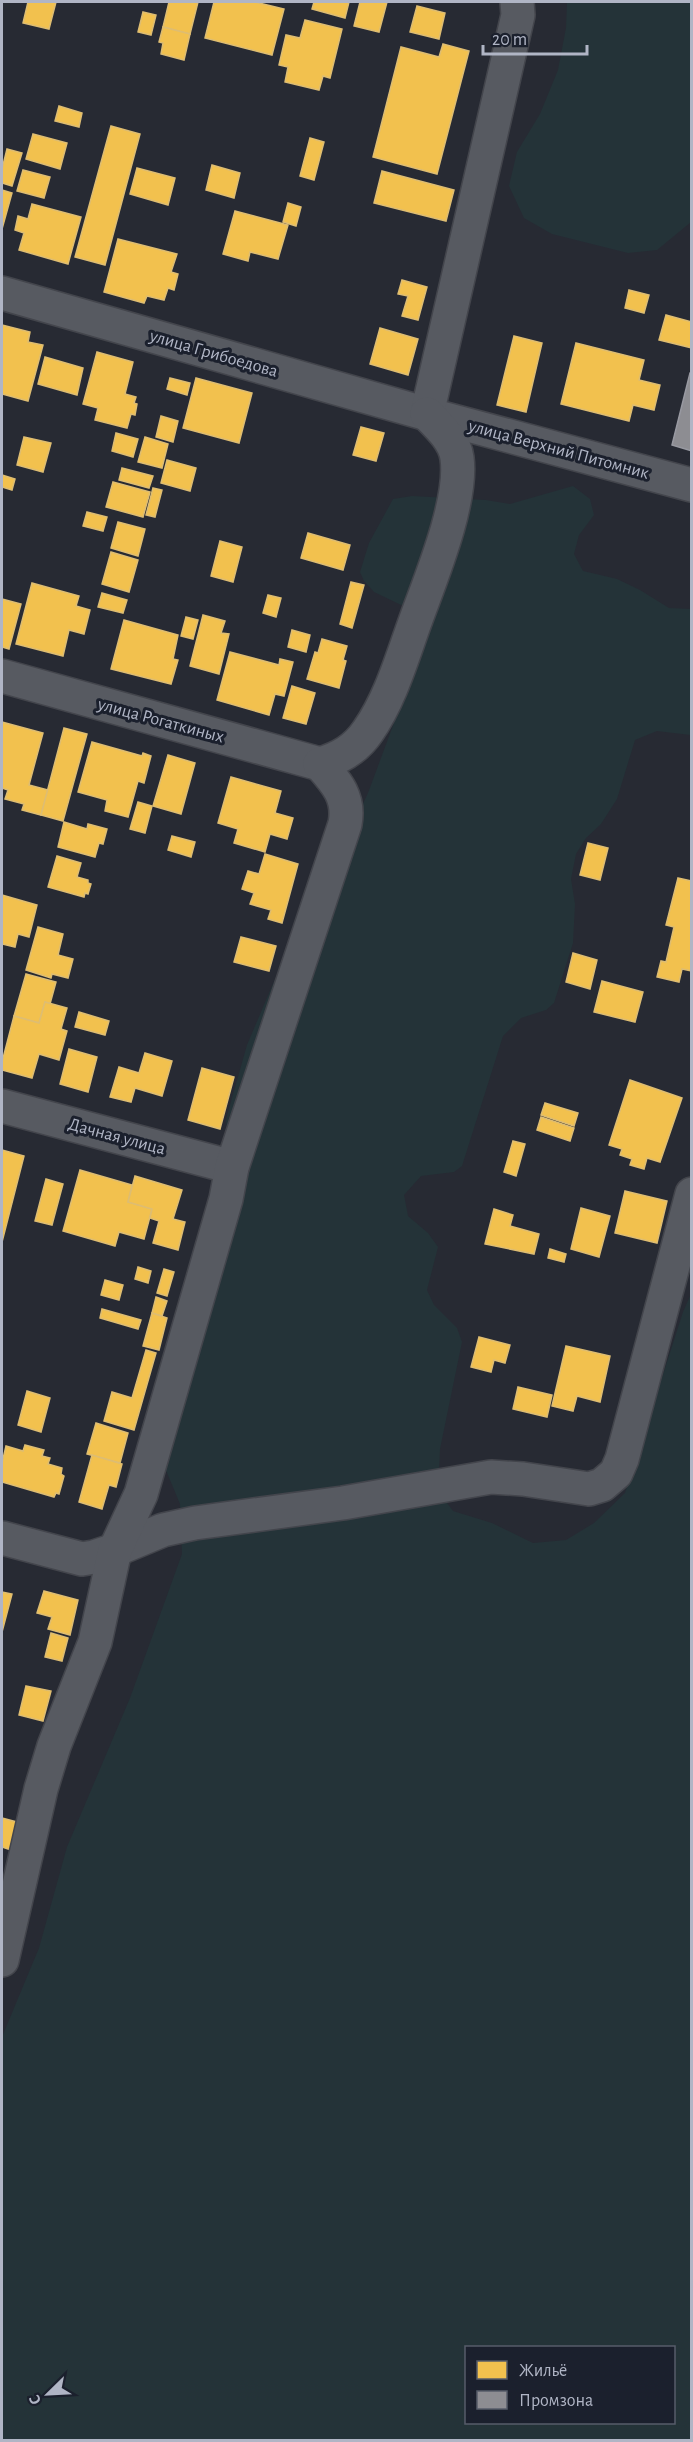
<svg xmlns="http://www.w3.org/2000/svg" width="693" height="2442" viewBox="0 0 693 2442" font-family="'Alegreya Sans',sans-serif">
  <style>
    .green { fill: #243338; fill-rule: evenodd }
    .homes { fill: #f2c14e; stroke: #debd72; stroke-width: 1.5 }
    .industry { fill: #8d8d92; stroke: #9899a1; stroke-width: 1.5 }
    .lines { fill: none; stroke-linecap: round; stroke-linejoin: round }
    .minor-casing { stroke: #43454c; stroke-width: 36 }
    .minor { stroke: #575a61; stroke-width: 33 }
    .labels { text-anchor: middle; stroke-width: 6; stroke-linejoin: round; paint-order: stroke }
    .street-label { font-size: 18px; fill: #b0b5c5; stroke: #1b202d }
  </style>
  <rect width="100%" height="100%" fill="#272a33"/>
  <g class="green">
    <polygon points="567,2 691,2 691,222 657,250 628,253 552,234 524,218 509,186 517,152 540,114 558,70 566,28"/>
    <path d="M573 486 590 499 594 515 579 535 574 554 583 571 617 579 640 590 669 608 691 609V735L657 731 635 740 617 799 601 824 586 838 576 854 571 879 575 904 573 943 554 1003 546 1010 521 1018 503 1036 462 1166 454 1172 421 1176 404 1195 408 1216 428 1233 438 1247 427 1290 434 1305 457 1328 462 1342 440 1449 438 1491 453 1511 492 1523 533 1543 566 1540 594 1523 625 1493 683 1312 691 1294V2440H2V2037L39 1948 67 1847 130 1698 182 1554 180 1504 163 1463 227 1129 226 1119 247 1045 278 972 298 942 368 793 428 631 422 615 374 592 364 581 360 572 369 543 393 499 412 496 486 500 510 504ZM466 2348H674V2422H466Z"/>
  </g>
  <g class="homes">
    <polygon points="28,2 56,2 49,29 23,23"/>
    <polygon points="169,2 198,2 190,34 163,27"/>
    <polygon points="214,2 255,2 284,9 272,55 205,38"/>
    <polygon points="314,2 349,2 345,18 312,9"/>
    <polygon points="360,2 387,2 379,32 354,26"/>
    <polygon points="417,6 445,13 439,39 410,32"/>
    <polygon points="143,12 156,15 151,35 138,32"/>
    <polygon points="305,20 342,29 330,78 323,76 319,90 285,82 288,67 279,65 286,35 300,38"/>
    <polygon points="163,27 190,34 184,60 161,54 163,43 159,42"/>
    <polygon points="443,44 469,51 437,174 373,157 401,47 439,57"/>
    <polygon points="59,106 82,113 79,127 55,121"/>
    <polygon points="111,126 140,134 105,265 75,257"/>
    <polygon points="33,134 67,143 60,169 26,159"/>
    <polygon points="310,138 324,142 314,180 300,176"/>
    <polygon points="7,149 22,153 12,186 2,183 2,169"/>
    <polygon points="212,165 240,173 234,198 206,190"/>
    <polygon points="137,168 175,178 168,205 130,194"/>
    <polygon points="23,170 50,177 44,198 17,191"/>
    <polygon points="382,171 454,190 446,221 374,203"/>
    <polygon points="2,190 12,193 2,229"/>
    <polygon points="288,203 301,207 296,226 283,222"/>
    <polygon points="32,204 81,217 68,264 19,250 24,233 15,230 18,216 28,219"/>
    <polygon points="235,211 288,225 278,259 250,252 248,261 223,254"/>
    <polygon points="118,239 177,254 171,272 178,274 174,290 168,288 164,300 147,296 144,303 104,292"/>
    <polygon points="402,280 427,287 418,320 402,316 408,296 398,294"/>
    <polygon points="629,290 649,295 644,313 625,308"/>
    <polygon points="666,315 692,322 692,348 659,340"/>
    <polygon points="2,325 30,332 28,342 43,345 28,401 2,394"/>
    <polygon points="380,328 418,339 408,375 370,364"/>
    <polygon points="514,336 542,343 526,412 497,405"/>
    <polygon points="576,343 644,360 639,380 660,385 654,410 633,405 629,421 561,404"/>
    <polygon points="97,352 133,362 125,394 136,397 134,403 137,404 135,415 131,414 127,428 95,420 98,408 83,404"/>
    <polygon points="45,357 83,368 77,395 38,384"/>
    <polygon points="170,378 190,383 187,395 167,389"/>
    <polygon points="196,378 252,393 239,443 183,428"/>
    <polygon points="161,416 178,421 173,442 156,437"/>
    <polygon points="361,427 384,433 376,461 353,455"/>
    <polygon points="116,433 138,439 133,457 112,451"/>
    <polygon points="24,437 51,443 43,472 17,465"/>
    <polygon points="145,437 168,444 162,468 138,462"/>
    <polygon points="167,460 196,468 190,491 161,483"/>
    <polygon points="122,468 153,476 149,488 119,480"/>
    <polygon points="2,475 15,479 12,490 2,487"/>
    <polygon points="113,482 150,492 143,517 106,507"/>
    <polygon points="153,488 162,490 155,517 146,515"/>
    <polygon points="87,512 107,517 103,531 83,526"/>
    <polygon points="118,522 145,529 138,556 111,548"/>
    <polygon points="308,533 350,545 343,570 301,558"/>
    <polygon points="220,541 242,547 233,582 211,576"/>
    <polygon points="111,552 138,560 129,592 102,584"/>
    <polygon points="351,582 364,585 352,628 340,624"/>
    <polygon points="32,583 79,596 76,606 90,610 84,634 69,630 63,656 16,644"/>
    <polygon points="102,593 127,600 123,613 98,607"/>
    <polygon points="268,595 281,598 276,617 263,613"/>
    <polygon points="2,599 21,604 9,649 2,647"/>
    <polygon points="203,615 225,621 221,633 229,634 219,674 190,666"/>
    <polygon points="186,617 198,620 193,639 181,636"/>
    <polygon points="124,620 178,635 173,659 178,660 171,684 111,669"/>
    <polygon points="292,630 310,635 306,652 288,647"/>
    <polygon points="322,639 347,646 343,660 346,661 339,688 307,679 315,652 318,653"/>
    <polygon points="230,652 279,665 280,659 293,662 284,696 275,694 269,715 217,700"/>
    <polygon points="292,686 315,693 306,724 283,718"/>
    <polygon points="2,722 43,733 29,785 48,790 41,815 22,810 24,804 5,799 8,790 2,788"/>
    <polygon points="64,728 87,734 63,821 41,815"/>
    <polygon points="92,742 142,756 143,753 151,756 144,783 138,781 128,817 105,811 107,800 78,792"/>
    <polygon points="168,755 195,763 181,814 153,806"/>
    <polygon points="231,777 281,791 275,813 293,818 287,839 270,834 265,852 234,843 238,829 218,823"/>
    <polygon points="138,802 152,806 145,833 130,829"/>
    <polygon points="64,822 87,829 88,824 107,829 103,844 99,843 95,857 58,847"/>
    <polygon points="172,836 195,842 191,857 168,850"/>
    <polygon points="588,843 608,848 600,880 580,875"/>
    <polygon points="265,854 298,864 282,923 268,919 271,910 250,904 254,893 242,889 248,871 259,874"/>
    <polygon points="57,856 81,863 77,877 88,880 88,883 91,884 88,894 85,893 84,897 48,887"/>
    <polygon points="678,878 692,881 692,971 682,969 679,982 657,977 661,961 666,962 674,927 666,925"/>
    <polygon points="2,895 37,905 29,937 18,934 15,947 2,944"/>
    <polygon points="38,927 63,934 58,955 73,959 68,978 52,974 51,978 26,970"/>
    <polygon points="241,937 276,946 269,971 234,962"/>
    <polygon points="573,953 597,960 590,989 566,982"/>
    <polygon points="26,974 56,982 50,1004 45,1002 39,1023 14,1016"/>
    <polygon points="602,981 643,992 635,1022 594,1012"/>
    <polygon points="45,1002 67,1008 61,1029 67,1031 59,1060 39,1054 32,1078 2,1070 2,1062 14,1016 39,1023"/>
    <polygon points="79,1012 109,1021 105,1035 75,1027"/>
    <polygon points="69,1049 97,1057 88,1092 60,1084"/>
    <polygon points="145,1053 172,1061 162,1096 135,1088 131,1102 110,1097 119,1067 139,1073"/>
    <polygon points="202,1068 234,1077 220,1129 188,1120"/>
    <polygon points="630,1080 682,1098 660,1162 647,1158 644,1169 630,1165 632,1159 620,1155 622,1149 609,1145"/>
    <polygon points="545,1103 578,1113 574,1126 541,1115"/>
    <polygon points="541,1117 574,1128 570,1141 537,1130"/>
    <polygon points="513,1141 525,1144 516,1176 504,1172"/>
    <polygon points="2,1150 24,1156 2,1242"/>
    <polygon points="80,1170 132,1185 128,1202 152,1209 144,1239 119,1232 115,1246 63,1231"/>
    <polygon points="135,1176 182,1190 173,1219 185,1222 178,1250 153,1243 159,1221 150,1218 152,1209 128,1202"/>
    <polygon points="46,1179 63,1184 52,1225 35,1221"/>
    <polygon points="625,1191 667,1201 657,1243 615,1233"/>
    <polygon points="581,1208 610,1216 599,1257 571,1249"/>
    <polygon points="494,1209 513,1215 510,1226 539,1234 534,1254 485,1244"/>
    <polygon points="550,1249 566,1254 564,1262 548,1258"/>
    <polygon points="138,1267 151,1271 148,1283 135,1279"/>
    <polygon points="164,1269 174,1272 167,1296 157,1293"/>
    <polygon points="105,1280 123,1285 119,1300 101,1295"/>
    <polygon points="156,1297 167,1301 162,1316 152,1313"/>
    <polygon points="102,1309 141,1320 138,1329 100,1318"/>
    <polygon points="152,1313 167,1318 159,1350 143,1346"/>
    <polygon points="479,1337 510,1345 505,1363 494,1360 491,1372 471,1367"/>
    <polygon points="566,1346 610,1356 600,1402 577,1396 573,1411 552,1406"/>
    <polygon points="146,1350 156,1353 134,1430 104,1421 112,1392 132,1398"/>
    <polygon points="518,1387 552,1395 547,1417 513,1409"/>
    <polygon points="27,1391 50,1398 41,1432 18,1425"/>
    <polygon points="96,1423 128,1433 120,1463 87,1454"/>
    <polygon points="25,1445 44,1450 42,1456 50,1458 48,1464 62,1468 61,1474 64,1476 59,1494 56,1493 54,1497 2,1482 2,1463 6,1446 23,1451"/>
    <polygon points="92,1455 122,1464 116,1487 109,1485 102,1509 79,1502"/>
    <polygon points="44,1591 78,1600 70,1635 48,1629 52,1617 37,1613"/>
    <polygon points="2,1592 12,1594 2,1632"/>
    <polygon points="51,1633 68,1638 62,1661 45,1657"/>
    <polygon points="26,1686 51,1691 43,1721 19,1715"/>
    <polygon points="2,1818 21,1823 14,1851 2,1847"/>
  </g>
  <polygon class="industry" points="690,373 692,373 692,451 672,445"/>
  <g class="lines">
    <g class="minor-casing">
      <g id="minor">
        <polyline points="2,293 427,414 692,485"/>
        <polyline points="427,414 518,15 517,2"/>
        <polyline points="2,676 320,764"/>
        <polyline points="2,1106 232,1167"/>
        <polyline points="2,1538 82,1559 94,1557 115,1550 163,1530 195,1523 343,1503 491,1477 523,1479 589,1489 602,1485 616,1473 622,1459 692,1194"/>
        <path d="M2 1960 41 1789 54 1746 95 1642 115 1550 141 1494 226 1199 232 1167 345 824C350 798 337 783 320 764 340 758 356 749 368 731 390 700 402 658 415 622 430 580 463 502 457 458 455 441 439 426 427 414"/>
      </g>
    </g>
    <use href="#minor" class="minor"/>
  </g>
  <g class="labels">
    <g class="street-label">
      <text transform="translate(214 353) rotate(16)" y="6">улица Грибоедова</text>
      <text transform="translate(559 449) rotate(15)" y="6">улица Верхний Питомник</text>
      <text transform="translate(161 720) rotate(15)" y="6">улица Рогаткиных</text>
      <text transform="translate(117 1136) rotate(15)" y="6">Дачная улица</text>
    </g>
  </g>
  <rect width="693" height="2442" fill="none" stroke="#b0b5c5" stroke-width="6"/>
  <rect x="465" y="2346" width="210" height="78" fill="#1b202d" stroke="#575c6a" stroke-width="1.5"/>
  <rect x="477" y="2361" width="30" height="18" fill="#f2c14e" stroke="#575c6a" stroke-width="1.5"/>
  <text x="519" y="2376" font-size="18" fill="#b0b5c5">Жильё</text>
  <rect x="477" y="2391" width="30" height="18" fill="#8d8d92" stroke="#575c6a" stroke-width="1.5"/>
  <text x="519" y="2406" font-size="18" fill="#b0b5c5">Промзона</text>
  <g transform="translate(48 2394) rotate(246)" stroke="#1b202d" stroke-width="4.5" paint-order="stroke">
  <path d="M0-4.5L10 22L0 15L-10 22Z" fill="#b0b5c5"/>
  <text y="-9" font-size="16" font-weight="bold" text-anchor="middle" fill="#b0b5c5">С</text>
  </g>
  <path d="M483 45v9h104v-9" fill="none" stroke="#b0b5c5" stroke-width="3"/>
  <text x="492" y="45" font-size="18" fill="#b0b5c5" stroke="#1b202d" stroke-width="4.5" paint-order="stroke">20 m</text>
</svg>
